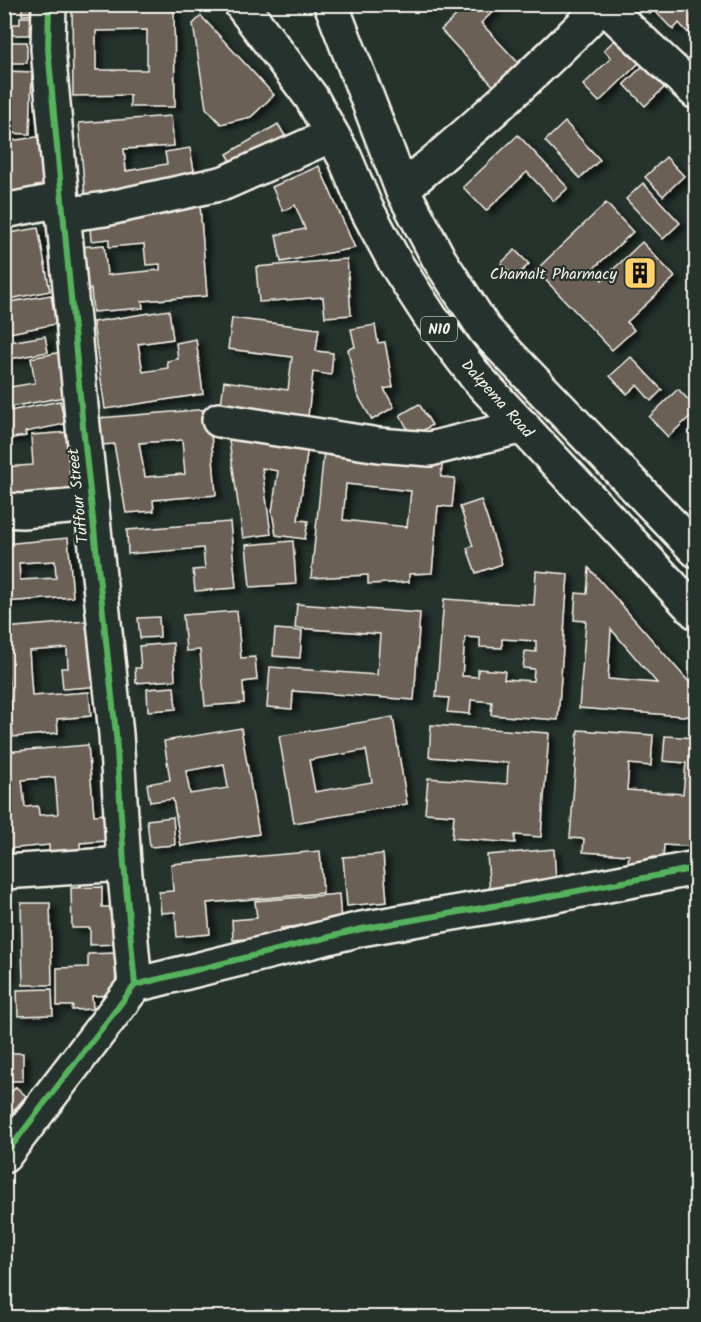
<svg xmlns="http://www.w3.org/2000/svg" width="701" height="1322" viewBox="0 0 701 1322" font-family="Kalam,sans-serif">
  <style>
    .building { fill: #6a6054; stroke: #f4f1e8; stroke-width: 1.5; fill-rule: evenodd; filter: url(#shadow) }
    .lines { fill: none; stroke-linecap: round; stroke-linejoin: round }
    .minor-casing { stroke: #f4f1e8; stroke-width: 38 }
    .highway-casing { stroke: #f4f1e8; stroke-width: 38 }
    .minor { stroke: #26332d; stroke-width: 33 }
    .highway { stroke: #26332d; stroke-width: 33 }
    .cycleway-casing { stroke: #26332d; stroke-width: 10 }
    .cycleway { stroke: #56b35d; stroke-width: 6 }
    .labels { text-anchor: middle; stroke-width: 4.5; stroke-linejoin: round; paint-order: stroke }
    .shield { fill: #26332d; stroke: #b6b8b0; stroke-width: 1.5 }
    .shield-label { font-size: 15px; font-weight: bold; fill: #f4f1e8 }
    .poi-label { font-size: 16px; fill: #f4f1e8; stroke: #26332d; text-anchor: end }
    .street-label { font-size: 16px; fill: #f4f1e8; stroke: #26332d }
  </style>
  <defs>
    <filter id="shadow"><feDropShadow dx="6" dy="4" stdDeviation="3" flood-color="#0009"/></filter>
  </defs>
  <rect width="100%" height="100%" fill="#26332d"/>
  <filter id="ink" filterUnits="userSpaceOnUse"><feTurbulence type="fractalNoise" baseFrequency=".0167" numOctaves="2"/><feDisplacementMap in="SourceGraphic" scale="12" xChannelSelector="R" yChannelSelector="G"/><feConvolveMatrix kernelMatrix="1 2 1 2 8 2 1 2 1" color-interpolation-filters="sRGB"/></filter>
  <g filter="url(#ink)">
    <g class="building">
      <polygon points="22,4 46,4 46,14 22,15"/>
      <path d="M72 4H174L175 107H130V95L73 96ZM147 30V70H96V31Z"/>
      <polygon points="418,4 433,4 425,12"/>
      <polygon points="468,4 501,4 481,23 525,70 500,93 441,30"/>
      <polygon points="640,4 694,4 696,8 696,41 679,23 673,30 654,10 650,14"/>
      <polygon points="201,16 274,95 251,117 221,124 206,108 193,24"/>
      <polygon points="20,17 42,17 42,35 12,35 12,24 20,24"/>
      <polygon points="616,39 639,63 599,102 583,85 611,58 604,50"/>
      <rect x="4" y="42" width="23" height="21"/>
      <polygon points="646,63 667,85 645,106 624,84"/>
      <polygon points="5,71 32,72 30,134 4,133"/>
      <polygon points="171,116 174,146 124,149 126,171 167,164 165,152 190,148 197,188 86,208 79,123"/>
      <polygon points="565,122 600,160 580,178 545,141"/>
      <polygon points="278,124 288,141 237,171 227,154"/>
      <polygon points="518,135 568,188 554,201 527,172 486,211 463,187"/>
      <polygon points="43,136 53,194 4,202 4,142"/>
      <polygon points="666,157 684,176 663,196 645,177"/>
      <polygon points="319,166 355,248 281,262 276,235 305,229 295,205 283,211 272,187"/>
      <polygon points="643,183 680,223 663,239 626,199"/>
      <polygon points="606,203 633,232 593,269 602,280 642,242 675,277 627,322 634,330 612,350 536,270"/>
      <polygon points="200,205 207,296 142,301 143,308 93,312 91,289 82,289 79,247 104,245 107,275 160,270 160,264 146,265 144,244 109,247 109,239 91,241 89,213"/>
      <polygon points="38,228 50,291 4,300 4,234"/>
      <polygon points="515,250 529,264 515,278 501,263"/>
      <polygon points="347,259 351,315 325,317 323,297 259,302 256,267"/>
      <polygon points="51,295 56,324 4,334 4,303"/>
      <polygon points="169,310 173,339 138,344 143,372 168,368 167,361 178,359 176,343 196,339 203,394 105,409 93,322"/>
      <polygon points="232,318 319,329 316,351 333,353 331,375 313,372 307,425 220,413 224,381 288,390 292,357 228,349"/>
      <polygon points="375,325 378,343 385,342 393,387 384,389 394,407 372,420 357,394 348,349 355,347 351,329"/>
      <polygon points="45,336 48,352 4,360 4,343"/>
      <polygon points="62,352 70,396 4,408 4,388 35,383 31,358"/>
      <polygon points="631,357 662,390 651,401 637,385 627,394 610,376"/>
      <polygon points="678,389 696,408 696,411 668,437 649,417"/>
      <polygon points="60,401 65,424 25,432 26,436 4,439 4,412"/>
      <polygon points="419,404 432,425 412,437 400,415"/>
      <path d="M209 409 216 495 153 500 154 511 126 513 114 444 101 445 99 418ZM182 440 185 474 145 477 139 443Z"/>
      <polygon points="70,432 85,491 4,508 4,467 33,465 31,435"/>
      <polygon points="228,434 308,446 298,520 308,521 305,539 276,535 272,512 278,471 262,468 271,534 243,538"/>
      <path d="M324 451 442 464 441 477 455 478 452 507 438 506 432 573 409 574V582L368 584V575L311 578ZM346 484 411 491 407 527 343 520Z"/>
      <polygon points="481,500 502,564 476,573 467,548 473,546 460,507"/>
      <polygon points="230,522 236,588 195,591 193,570 205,569 203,548 128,554 127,530"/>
      <path d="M68 538 73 597 4 602V544ZM55 561 56 578 20 580 19 563Z"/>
      <polygon points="293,541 296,584 250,587 246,545"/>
      <path d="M589 568 696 690V717L579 708 586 621 574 620 576 593 587 594ZM611 629 657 683 608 679Z"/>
      <path d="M536 571 568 574 558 720 491 715 492 702 471 700 470 714 447 712 449 698 436 697 444 599 534 605ZM465 637 480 638V647L502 648V639L536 641V652L525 651 523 668 534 669 533 681 504 679 505 671 478 669V677L462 676Z"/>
      <polygon points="297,604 420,613 414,700 293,691 292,709 267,707 270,667 377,675 380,634 295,628"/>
      <polygon points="237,611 241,658 255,657 257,680 243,682 244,703 205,706 200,650 186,651 183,615"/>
      <polygon points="159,617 160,637 140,638 138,618"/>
      <polygon points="98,620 103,686 63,689 61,668 68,668 67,648 29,651 32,696 89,692 91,716 57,719 58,733 13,737 8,677 4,677 4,628"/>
      <polygon points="275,629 302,631 300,658 273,656"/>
      <polygon points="173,643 175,680 136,683 135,668 141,668 139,646"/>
      <polygon points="174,687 176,709 148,711 147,689"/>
      <path d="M393 717 407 804 294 823 279 736ZM366 750 372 782 315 792 309 760Z"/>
      <polygon points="431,725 549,733 541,837 515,835 515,843 452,838 454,815 425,813 428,778 507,784 508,763 429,757"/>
      <path d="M241 728 259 834 181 846 173 799 150 802 147 784 170 780 164 741ZM224 764 228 788 190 794 186 771Z"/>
      <polygon points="578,730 653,735 651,766 629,764 627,790 683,794 686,763 663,761 665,736 696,738 696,847 664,845 663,858 650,857 650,864 628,863 629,855 583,852 584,839 570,838"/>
      <path d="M88 745 94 815 118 813 119 840 80 843 81 858 50 860 49 845 7 849 4 816V752ZM55 777 58 814 39 815 38 806 25 807 22 780Z"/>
      <polygon points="173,817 175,845 150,847 147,820"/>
      <polygon points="554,849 556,882 512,886 512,891 490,893 487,855"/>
      <polygon points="320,851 323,893 207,903 210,934 177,937 175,912 161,913 159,892 173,891 171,864"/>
      <polygon points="383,854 387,902 347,906 343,857"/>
      <polygon points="102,887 102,907 117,907 118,944 90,945 90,928 72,928 71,888"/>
      <polygon points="339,894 341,922 281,928 282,936 233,940 232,920 257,918 255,901"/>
      <polygon points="4,897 7,897 9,977 4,977"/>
      <polygon points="21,903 50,903 52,985 23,985"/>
      <polygon points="115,953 116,995 92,996 93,1009 72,1010 73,1006 57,1006 57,968 88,967 88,954"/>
      <polygon points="52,989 53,1015 18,1016 17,990"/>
      <polygon points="4,1053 23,1053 23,1081 5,1081 4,1086"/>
      <polygon points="16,1087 26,1096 9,1116 4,1112 4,1100"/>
    </g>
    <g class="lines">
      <g class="minor-casing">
        <g id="minor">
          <polyline points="49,4 48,49 82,417 116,734 124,864 135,985"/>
          <path d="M402 189C472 131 539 70 603 5L696 92"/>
          <polyline points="4,211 61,200"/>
          <polyline points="62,215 105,209 224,183 332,135"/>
          <polyline points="219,420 379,445 430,449 523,426"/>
          <polyline points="4,510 22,511 92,505"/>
          <polyline points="4,872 124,864"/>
          <polyline points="4,1156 135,985 361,929 551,896 696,868"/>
        </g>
      </g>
      <g class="highway-casing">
        <g id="highway">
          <polyline points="241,4 311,97 345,158 366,208 396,264 431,318 477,378 696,612"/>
          <polyline points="331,4 402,189 439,259 485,330 696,550"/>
        </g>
      </g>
      <use href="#minor" class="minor"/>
      <use href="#highway" class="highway"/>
      <g class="cycleway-casing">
        <g id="cycleway">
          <polyline points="49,4 48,49 82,417 116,734 124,864 135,985"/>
          <polyline points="4,1156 135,985 361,929 551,896 696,868"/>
        </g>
      </g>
      <use href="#cycleway" class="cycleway"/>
    </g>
  </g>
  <defs>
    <g id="building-square" transform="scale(1.725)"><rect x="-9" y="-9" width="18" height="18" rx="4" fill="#ffd166" stroke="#26332d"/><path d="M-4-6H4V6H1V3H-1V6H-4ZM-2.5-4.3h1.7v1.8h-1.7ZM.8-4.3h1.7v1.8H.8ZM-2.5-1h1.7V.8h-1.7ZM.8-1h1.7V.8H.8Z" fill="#111"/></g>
  </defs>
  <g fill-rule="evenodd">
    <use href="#building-square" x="640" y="273"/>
  </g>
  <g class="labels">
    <rect class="shield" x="421" y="317" width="36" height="24" rx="4.5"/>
    <g class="shield-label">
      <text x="439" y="334">N10</text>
    </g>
    <g class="poi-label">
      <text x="617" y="279">Chamalt Pharmacy</text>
    </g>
    <g class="street-label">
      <text transform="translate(498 398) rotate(48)" y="6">Dakpema Road</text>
      <text transform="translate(77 496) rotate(-96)" y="6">Tuffour Street</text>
    </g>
  </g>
  <rect width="701" height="1322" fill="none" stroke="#26332d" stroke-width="24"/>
  <rect x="12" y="12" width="677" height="1298" fill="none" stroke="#f4f1e8" stroke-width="2" filter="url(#ink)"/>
</svg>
